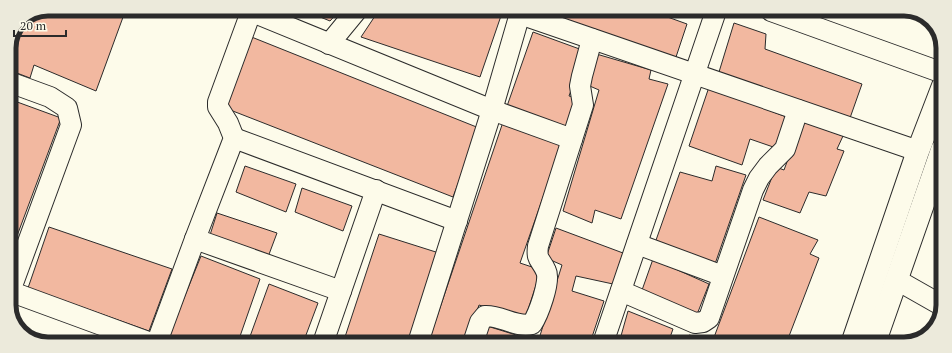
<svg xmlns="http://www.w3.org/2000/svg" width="952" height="353" viewBox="0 0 952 353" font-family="'PT Serif',serif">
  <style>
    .building { fill: #f2b8a0; stroke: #2b2b2b }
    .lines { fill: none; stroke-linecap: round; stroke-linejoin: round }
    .minor-casing { stroke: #2b2b2b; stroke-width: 22 }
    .major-casing { stroke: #2b2b2b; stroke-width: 24 }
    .minor { stroke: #fdfbea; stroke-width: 20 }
    .major { stroke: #fdfbea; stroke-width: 22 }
    .rim { fill: none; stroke: #2b2b2b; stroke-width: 5 }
  </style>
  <rect width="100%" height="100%" fill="#fdfbea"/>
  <g class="building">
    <polygon points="48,9 126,9 96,91 34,65 30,78 9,70 9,46 21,20"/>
    <polygon points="303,10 340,10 330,21"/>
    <polygon points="379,10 503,10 480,77 361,37"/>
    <polygon points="541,10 648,10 687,24 675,60 541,11"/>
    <polygon points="734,23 766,34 765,49 862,84 850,118 719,72"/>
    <polygon points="533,32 585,51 569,96 578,98 566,132 506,109"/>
    <polygon points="249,36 479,128 453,197 220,106"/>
    <polygon points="593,53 651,70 649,79 668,84 621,219 595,210 592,223 563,211 599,90 585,84"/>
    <polygon points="709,87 789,118 779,149 750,139 742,165 689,146"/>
    <polygon points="9,99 61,118 14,244 9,242"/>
    <polygon points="802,121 843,136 837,149 844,151 826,196 809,192 800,213 763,200 776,167 784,170"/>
    <polygon points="503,122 562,143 520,263 541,270 525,319 479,305 466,343 428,343"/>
    <polygon points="245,166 296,184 286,212 236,192"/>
    <polygon points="716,166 746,175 715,264 655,243 680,172 712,181"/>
    <polygon points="302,188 352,206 343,231 295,212"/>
    <polygon points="217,213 277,233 268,257 210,235"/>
    <polygon points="759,217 818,240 810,254 819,258 786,344 685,343 689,335 713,340"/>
    <polygon points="49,227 172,269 149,331 28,288"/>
    <polygon points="556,228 623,253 613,284 576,276 572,291 604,301 590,343 538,342 562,265 546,258"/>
    <polygon points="379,234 439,253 410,343 343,343"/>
    <polygon points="201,256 260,279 238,342 176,342 167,340"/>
    <polygon points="653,259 709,284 696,317 641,293"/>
    <polygon points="269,284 318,303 303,343 248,342"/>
    <polygon points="628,311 673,329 668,343 619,343"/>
    <polygon points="487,326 529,339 528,343 482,343"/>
  </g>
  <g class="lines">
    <g class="minor-casing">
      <g id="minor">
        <polyline points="245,9 492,110 572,139"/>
        <polyline points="771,11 943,73"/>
        <polyline points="520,14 918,151"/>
        <polyline points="329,44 357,10"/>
        <polyline points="9,82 50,97 67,108 71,125 9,294"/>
        <polyline points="234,138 457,221"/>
        <polyline points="195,239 341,291"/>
        <polyline points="637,244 723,276"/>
        <polyline points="897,280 941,305"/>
        <polyline points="9,291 148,342"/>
        <polyline points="621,291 695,323 703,322 709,318 753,190 759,178 768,166 785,149 798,110"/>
        <polyline points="157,342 195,239 234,138 228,123 218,107 218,102 251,12"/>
        <polyline points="323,343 376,190"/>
        <polyline points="418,343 492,110 521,10"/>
        <path d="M473 343 480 322 485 316C501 315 516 328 532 324 538 315 551 281 546 271 541 259 536 261 538 246L583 105 580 86 582 76 592 39"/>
        <polyline points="603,343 716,11"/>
      </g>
    </g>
    <g class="major-casing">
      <g id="major">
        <polyline points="852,344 918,151 943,86"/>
        <polyline points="874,344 942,150"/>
      </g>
    </g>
    <use href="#minor" class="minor"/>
    <use href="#major" class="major"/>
  </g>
  <path d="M0 0H952V353H0ZM48 16H904A32 32 0 0 1 936 48V305A32 32 0 0 1 904 337H48A32 32 0 0 1 16 305V48A32 32 0 0 1 48 16Z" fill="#eceadb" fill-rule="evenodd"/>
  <path class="rim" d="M48 16H904A32 32 0 0 1 936 48V305A32 32 0 0 1 904 337H48A32 32 0 0 1 16 305V48A32 32 0 0 1 48 16Z"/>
  <path d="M14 30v6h52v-6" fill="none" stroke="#2b2b2b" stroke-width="2"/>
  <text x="20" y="30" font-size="12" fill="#2b2b2b" stroke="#fdfbea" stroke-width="3" paint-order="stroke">20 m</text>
</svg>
